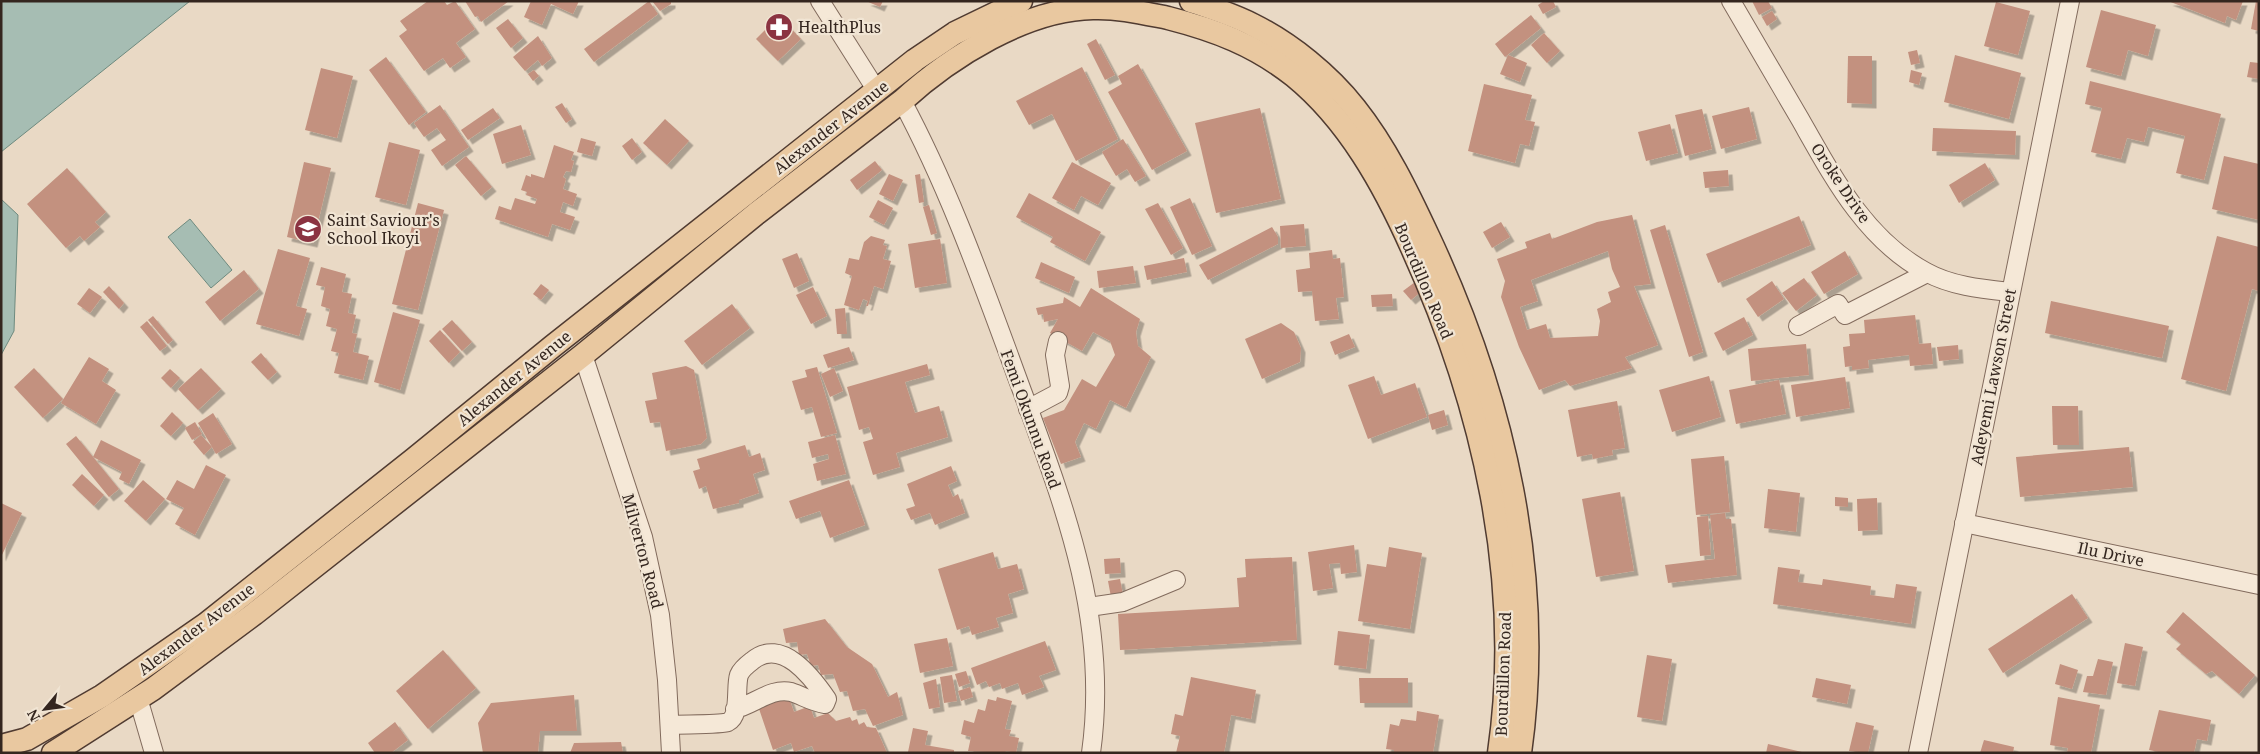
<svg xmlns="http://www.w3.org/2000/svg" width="2260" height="754" viewBox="0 0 2260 754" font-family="'Noto Serif',serif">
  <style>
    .water { fill: #a6bdb3; stroke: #6e8a7f }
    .building { fill: #c3917f; fill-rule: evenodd; filter: url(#shadow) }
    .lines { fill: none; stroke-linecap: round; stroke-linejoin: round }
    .minor-casing { stroke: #826b5d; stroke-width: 20 }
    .major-casing { stroke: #503b31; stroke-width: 25 }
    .minor { stroke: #f5e8d7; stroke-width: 18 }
    .major { stroke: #e9c8a0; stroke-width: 22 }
    .labels { text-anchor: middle; stroke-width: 4.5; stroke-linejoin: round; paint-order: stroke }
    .poi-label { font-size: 16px; fill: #34261f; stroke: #f1e5d4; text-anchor: start }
    .street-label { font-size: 16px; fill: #34261f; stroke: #f1e5d4 }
  </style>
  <defs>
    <filter id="shadow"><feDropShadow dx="4.5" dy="4.5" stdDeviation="0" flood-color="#0004"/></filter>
  </defs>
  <rect width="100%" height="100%" fill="#e9d9c5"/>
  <g class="water">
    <polygon points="1,1 190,1 1,152"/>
    <polygon points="1,199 18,215 14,331 1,355"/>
    <polygon points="190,219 232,270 211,288 168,237"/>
  </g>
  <g class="building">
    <polygon points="428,1 444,1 447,5 455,1 475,29 456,43 466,57 450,68 443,58 424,71 399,36 407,30 400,21"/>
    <polygon points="465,1 509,1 481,22 478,16 475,17"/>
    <polygon points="531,1 579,1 573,14 551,4 542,25 524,17"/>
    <polygon points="649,1 658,14 594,62 584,49"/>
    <polygon points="652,1 671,1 671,4 660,11"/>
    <polygon points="866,1 883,1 880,7"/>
    <polygon points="1544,1 1553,1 1556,7 1543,14 1538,5"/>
    <polygon points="1752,1 1768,1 1772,8 1759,15"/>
    <polygon points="2168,1 2243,1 2236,20 2227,16 2225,23"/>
    <polygon points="2256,1 2259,1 2259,31 2251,29"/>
    <polygon points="1996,2 2030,11 2018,55 1984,46"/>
    <polygon points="2101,10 2156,25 2148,56 2128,50 2121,76 2086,67"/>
    <polygon points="1772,11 1777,19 1767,26 1762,17"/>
    <polygon points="1531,15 1541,28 1505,57 1495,44"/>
    <polygon points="779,16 801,39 778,61 756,39"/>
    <polygon points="508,19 523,38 511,48 496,28"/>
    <polygon points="1544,33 1560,51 1547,63 1531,45"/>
    <polygon points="538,36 552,58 542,66 538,60 525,71 513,57"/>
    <polygon points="1096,39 1115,75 1105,80 1087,44"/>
    <polygon points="1917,50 1920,63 1911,65 1908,52"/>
    <polygon points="1508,55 1527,63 1520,82 1500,74"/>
    <polygon points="1955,55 2021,73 2009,119 1944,102"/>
    <polygon points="1848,56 1872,56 1872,104 1847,103"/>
    <polygon points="386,57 426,112 409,125 369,70"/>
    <polygon points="2250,62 2259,63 2259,79 2247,77"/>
    <polygon points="1138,64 1187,151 1152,170 1108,92 1122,84 1118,76"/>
    <polygon points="1082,67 1118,139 1076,161 1052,114 1029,125 1016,101"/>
    <polygon points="321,68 353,76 337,138 305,130"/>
    <polygon points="534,70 539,76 533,81 528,74"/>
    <polygon points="1911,70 1922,73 1919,85 1909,82"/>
    <polygon points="2090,81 2221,114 2204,180 2176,173 2185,136 2148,127 2144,142 2127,138 2121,159 2091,152 2102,108 2085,104"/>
    <polygon points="1484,84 1532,95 1525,120 1535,122 1529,146 1520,144 1515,163 1468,151"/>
    <polygon points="562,103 572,119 566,123 555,107"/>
    <polygon points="440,105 469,147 442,166 431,150 446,140 437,128 424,137 414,123"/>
    <polygon points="1749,107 1757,139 1721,149 1712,116"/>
    <polygon points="493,108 500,118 468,140 461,130"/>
    <polygon points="1260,108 1281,199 1216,213 1195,123"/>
    <polygon points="1702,109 1712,149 1685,156 1675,115"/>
    <polygon points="665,119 689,141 667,165 643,143"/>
    <polygon points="1670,124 1678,153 1646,161 1638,132"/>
    <polygon points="521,125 531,155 502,164 493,134"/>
    <polygon points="1933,128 2016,131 2015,155 1932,151"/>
    <polygon points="581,138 596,142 592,156 577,152"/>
    <polygon points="632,138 642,152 632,160 622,146"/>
    <polygon points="1123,139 1146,176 1135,182 1127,169 1116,176 1102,152"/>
    <polygon points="389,142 420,150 406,205 375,197"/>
    <polygon points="554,145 574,152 571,160 574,161 571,172 566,171 563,177 566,179 563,189 577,194 573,206 563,202 560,212 575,217 570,230 552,224 548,237 495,219 499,206 511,210 515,198 535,204 537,199 526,195 527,192 521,190 526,175 531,177 531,174 544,178"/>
    <polygon points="466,156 492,187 481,196 455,165"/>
    <polygon points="2224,156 2259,164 2259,220 2212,209"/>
    <polygon points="875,161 882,170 857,190 850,180"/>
    <polygon points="304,162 331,168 313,243 287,237"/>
    <polygon points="1072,162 1111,183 1098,205 1081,196 1074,210 1052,198"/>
    <polygon points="1985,163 1995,180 1959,203 1949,185"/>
    <polygon points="67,168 106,212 95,222 100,227 84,241 80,236 66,248 27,204"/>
    <polygon points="1728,170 1729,186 1705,188 1703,172"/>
    <polygon points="889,174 903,180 893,201 879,194"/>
    <polygon points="920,174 924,202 919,203 915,175"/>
    <polygon points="1029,193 1101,232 1085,261 1050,242 1053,237 1016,217"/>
    <polygon points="1190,198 1212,246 1192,255 1170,207"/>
    <polygon points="878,200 893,208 884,225 869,217"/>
    <polygon points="418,203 444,210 418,310 392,304"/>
    <polygon points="1158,203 1183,248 1171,255 1145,209"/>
    <polygon points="929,205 937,233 931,235 923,207"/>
    <path d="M1632 215 1651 284 1634 286 1658 345 1625 357 1632 368 1570 386 1565 380 1539 390 1519 347 1501 297 1505 281 1497 259 1527 248 1525 242 1550 233 1552 239 1597 222ZM1608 251 1612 269 1620 287 1608 292 1611 302 1597 309 1600 321 1598 336 1550 338 1546 324 1527 330 1520 307 1538 301 1531 280Z"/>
    <polygon points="1799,216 1811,245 1718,283 1706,254"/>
    <polygon points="1501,222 1510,237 1492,248 1483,232"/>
    <polygon points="1304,224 1306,246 1281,248 1280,226"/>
    <polygon points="1665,225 1703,352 1689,357 1650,230"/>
    <polygon points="1272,227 1278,237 1278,244 1208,280 1199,265"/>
    <polygon points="871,236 885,240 883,245 887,246 883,259 891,261 883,289 874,286 868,306 866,306 868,301 863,299 859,310 844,305 852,276 845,273 849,258 859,260 864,242"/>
    <polygon points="2217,236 2259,247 2259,291 2252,289 2226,391 2181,379"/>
    <polygon points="940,239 947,283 915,288 908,244"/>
    <polygon points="278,249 310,258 296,306 307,309 299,336 256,324"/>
    <polygon points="1332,250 1333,259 1340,258 1344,297 1336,298 1339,319 1315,321 1312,291 1298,292 1296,270 1310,268 1309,253"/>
    <polygon points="1845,251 1858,274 1824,294 1811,272"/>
    <polygon points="797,253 809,281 794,288 782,259"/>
    <polygon points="1184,258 1187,272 1147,280 1144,266"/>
    <polygon points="1041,262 1075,277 1069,293 1035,278"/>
    <polygon points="1133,266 1136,283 1099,288 1097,271"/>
    <polygon points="321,267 346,274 342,292 352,294 348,313 356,315 352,333 357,334 353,352 369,356 363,380 334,373 339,353 331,351 337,329 326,326 330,309 321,306 325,287 316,285"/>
    <polygon points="244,270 259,289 220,321 205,302"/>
    <polygon points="1804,278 1817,295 1796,311 1782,293"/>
    <polygon points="1772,281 1784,299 1758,317 1746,299"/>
    <polygon points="1415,282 1422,291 1411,300 1403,291"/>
    <polygon points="541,284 549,290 541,300 533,294"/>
    <polygon points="109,286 124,303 119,309 103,292"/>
    <polygon points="813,287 827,316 811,324 796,295"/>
    <polygon points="89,288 102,297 90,313 77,304"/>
    <polygon points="1091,288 1140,319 1136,332 1138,346 1151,357 1126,408 1110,400 1096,429 1084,423 1075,442 1081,457 1061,464 1043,418 1064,410 1082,379 1096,387 1115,355 1110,341 1093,332 1082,351 1050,333 1058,319 1044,322 1043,314 1038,315 1036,308 1063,303 1064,297 1080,307"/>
    <polygon points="1392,294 1393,306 1372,307 1371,295"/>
    <polygon points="2051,301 2169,326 2162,358 2045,333"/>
    <polygon points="732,304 750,328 702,365 684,341"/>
    <polygon points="845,308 847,334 837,334 835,309"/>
    <polygon points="393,312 420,320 400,390 374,382"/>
    <polygon points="1915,315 1919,344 1931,343 1933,364 1910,366 1909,355 1868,360 1869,368 1852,370 1852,366 1845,367 1843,347 1850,346 1849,334 1865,333 1864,320"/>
    <polygon points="153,316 173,340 168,344 148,320"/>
    <polygon points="1744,317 1753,335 1723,351 1714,333"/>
    <polygon points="452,320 472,342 462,351 442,329"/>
    <polygon points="147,321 167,346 160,351 140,327"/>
    <polygon points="1281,323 1294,332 1301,348 1300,362 1262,379 1245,339"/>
    <polygon points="440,330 460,352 449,363 429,341"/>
    <polygon points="1349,334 1355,347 1335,355 1330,342"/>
    <polygon points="1806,344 1809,375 1751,381 1748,349"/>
    <polygon points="1958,345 1959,359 1939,361 1937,347"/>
    <polygon points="849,347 854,360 828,368 823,355"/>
    <polygon points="261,353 277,372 268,380 251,362"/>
    <polygon points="89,357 109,369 102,381 116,390 96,424 61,403"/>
    <polygon points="927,364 930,375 905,382 915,413 939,406 948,437 896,453 900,467 873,475 863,442 873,439 869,427 859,430 847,387"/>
    <polygon points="686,366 694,370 707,438 701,444 666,451 660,422 650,423 645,401 657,399 652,373"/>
    <polygon points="817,367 837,433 821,437 812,407 801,410 792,381 807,377 805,370"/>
    <polygon points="34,368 63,399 43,418 14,387"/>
    <polygon points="201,368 221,389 198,410 178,389"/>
    <polygon points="834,368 843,391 830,397 821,374"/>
    <polygon points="170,369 180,378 171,388 161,378"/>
    <polygon points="1374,376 1381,395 1415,383 1427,417 1368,439 1348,385"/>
    <polygon points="1709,376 1721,417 1672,432 1659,390"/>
    <polygon points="1845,377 1850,408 1796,417 1791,385"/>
    <polygon points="1779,380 1786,414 1736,424 1729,390"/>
    <polygon points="1617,401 1625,448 1612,450 1613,455 1593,459 1592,454 1577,457 1568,410"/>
    <polygon points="2052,406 2078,406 2079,445 2053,445"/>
    <polygon points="1444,410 1448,425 1432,430 1428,415"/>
    <polygon points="172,412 183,423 171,436 160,426"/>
    <polygon points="213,413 232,444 216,454 198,423"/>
    <polygon points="195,422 202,434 192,440 185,428"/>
    <polygon points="201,435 212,447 204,455 193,442"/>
    <polygon points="835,435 846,474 817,481 813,464 829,459 828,454 812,458 808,442"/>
    <polygon points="76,436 119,489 109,497 66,444"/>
    <polygon points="101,440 141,460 129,484 119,479 122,472 93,457"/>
    <polygon points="745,445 749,457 760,453 765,470 753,474 759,493 739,500 739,503 713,509 706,486 699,489 693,471 700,469 697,459"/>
    <polygon points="2129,447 2133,487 2020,497 2016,457"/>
    <polygon points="1724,456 1730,512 1696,515 1691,459"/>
    <polygon points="206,465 226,475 195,535 175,524 184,508 166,499 177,480 194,489"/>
    <polygon points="951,466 957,481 948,485 953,497 958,494 965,513 935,525 930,513 911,520 906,509 915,506 907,484"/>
    <polygon points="82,474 104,495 94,506 72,485"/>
    <polygon points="143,480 165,499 146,521 124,501"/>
    <polygon points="849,480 865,525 830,538 820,511 796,519 789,501"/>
    <polygon points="1768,489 1800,493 1796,532 1764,528"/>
    <polygon points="1620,492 1634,571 1596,577 1582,499"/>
    <polygon points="1835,497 1848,498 1848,507 1835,506"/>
    <polygon points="1877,498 1878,530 1858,531 1857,499"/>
    <polygon points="1,503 22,513 1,557"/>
    <polygon points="1725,513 1726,519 1731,519 1737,575 1668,583 1665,565 1715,559 1710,515"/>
    <polygon points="1708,516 1711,555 1700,556 1697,517"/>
    <polygon points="1354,545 1357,572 1341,574 1340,563 1329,564 1333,588 1313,591 1308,552"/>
    <polygon points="1389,547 1422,553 1410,629 1358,621 1367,564 1386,567"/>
    <polygon points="993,552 998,569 1017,564 1024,589 1008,594 1013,613 996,618 999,627 972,635 969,626 957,630 938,569"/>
    <polygon points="1292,557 1297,640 1120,650 1118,614 1239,607 1237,578 1246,577 1245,559"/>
    <polygon points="1120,558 1121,573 1105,574 1104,559"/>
    <polygon points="1778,567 1800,570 1798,582 1822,585 1823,579 1871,586 1870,595 1894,598 1896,584 1917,587 1911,624 1773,604"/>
    <polygon points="1120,579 1123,595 1111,597 1108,581"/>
    <polygon points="2072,594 2088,618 2003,673 1988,649"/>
    <polygon points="2183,612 2255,675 2239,694 2212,671 2206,674 2176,649 2181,644 2166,632"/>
    <polygon points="825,619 847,647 872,664 888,697 897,692 903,715 873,726 865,709 853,711 847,691 840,692 833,674 821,675 818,665 811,666 807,654 799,655 797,642 786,643 783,629"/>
    <polygon points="1338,631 1370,635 1366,669 1334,665"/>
    <polygon points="947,638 953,666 920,673 914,644"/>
    <polygon points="1045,641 1056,670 1039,676 1044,687 1022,695 1018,683 1002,689 1000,683 989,687 986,681 977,685 971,668"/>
    <polygon points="2125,643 2143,647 2135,686 2117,683"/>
    <polygon points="443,650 476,688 428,729 396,691"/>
    <polygon points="1647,655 1672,659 1662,721 1637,717"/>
    <polygon points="2098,659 2113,662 2106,695 2083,692 2087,676 2093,676"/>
    <polygon points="2060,664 2078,670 2072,689 2055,684"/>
    <polygon points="966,671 970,683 959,687 955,674"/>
    <polygon points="952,675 957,701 944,703 940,677"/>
    <polygon points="1191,677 1256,690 1251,719 1231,715 1224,753 1176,753 1180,736 1171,734 1175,714 1183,716"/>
    <polygon points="1359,678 1408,678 1408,703 1360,703"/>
    <polygon points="1816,678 1851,685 1847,704 1812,697"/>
    <polygon points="936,679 940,707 929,709 923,683"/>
    <polygon points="970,687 973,697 961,701 958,691"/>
    <polygon points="574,695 577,731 540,731 538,753 483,753 478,723 491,703"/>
    <polygon points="788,695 794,712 810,706 814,718 828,713 836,721 850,717 852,721 857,719 859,725 864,722 867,727 876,728 887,753 815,753 812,746 794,752 791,743 773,750 758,706"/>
    <polygon points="997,697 1012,701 1005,729 1011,730 1009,736 1019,738 1016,753 1006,751 1005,753 968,751 971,737 961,734 964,720 974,723 978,709 985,711 988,699 996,701"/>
    <polygon points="2058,697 2100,705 2091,753 2067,753 2068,748 2050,745"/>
    <polygon points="2159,710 2211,720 2207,741 2197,739 2194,753 2164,753 2149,750"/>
    <polygon points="1417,711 1439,715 1433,753 1394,753 1394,750 1386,749 1390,724 1399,726 1401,719 1416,721"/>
    <polygon points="395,722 408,740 391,753 375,753 368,743"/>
    <polygon points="1856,722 1874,726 1868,753 1849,751"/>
    <polygon points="913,728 928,731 925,745 954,750 954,753 908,752"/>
    <polygon points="1984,740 2014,747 2013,753 1980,753"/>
    <polygon points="621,742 623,753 570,753 574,743"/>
    <polygon points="1768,744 1802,752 1802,753 1766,753"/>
  </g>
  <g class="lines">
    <g class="minor-casing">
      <g id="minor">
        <polyline points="820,1 877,91"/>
        <path d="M1731 1C1754 40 1777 80 1800 119 1833 177 1865 239 1926 272 1951 286 1982 289 2010 292"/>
        <path d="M902 101C946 183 978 271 1010 358 1057 488 1111 611 1091 753"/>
        <polyline points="1798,326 1838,304 1845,315 1927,273"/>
        <polyline points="583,355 643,537 660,615 667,680 671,753"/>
        <polyline points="1028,409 1058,393 1060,386 1055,355 1058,341"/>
        <polyline points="1964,523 2259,585"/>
        <polyline points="1089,607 1123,602 1176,580"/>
        <polyline points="138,698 154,753"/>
        <path d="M670 725C681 724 721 725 728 722 741 716 735 687 739 675 741 670 748 664 752 661 781 636 812 677 827 699L825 704C812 702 803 696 791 692 772 687 753 705 735 709"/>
        <polyline points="1918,753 2070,1"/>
      </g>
    </g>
    <g class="major-casing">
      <g id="major">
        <path d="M1191 1C1212 8 1234 15 1253 25 1291 44 1329 75 1355 108 1386 147 1408 193 1429 238 1504 398 1545 576 1520 753"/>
        <polyline points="1,746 27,739 102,696 206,624 414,459 553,346 915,60 955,33 1021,1"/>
        <path d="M53 753 153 689 254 614 583 355 757 213 902 101C950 57 1026 9 1093 8 1118 7 1143 13 1168 18 1215 30 1255 45 1294 76 1348 120 1384 185 1412 248 1483 404 1524 581 1499 753"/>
      </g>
    </g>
    <use href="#minor" class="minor"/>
    <use href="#major" class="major"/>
  </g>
  <defs>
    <g id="pharmacy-disc" transform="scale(1.4375)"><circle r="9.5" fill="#8b3341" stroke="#f1e5d4"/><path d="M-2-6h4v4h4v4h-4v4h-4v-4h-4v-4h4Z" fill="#fff"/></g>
    <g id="school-disc" transform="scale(1.4375)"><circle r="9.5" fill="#8b3341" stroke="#f1e5d4"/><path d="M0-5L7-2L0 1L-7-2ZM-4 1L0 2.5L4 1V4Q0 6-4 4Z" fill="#fff"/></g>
  </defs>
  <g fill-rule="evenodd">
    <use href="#pharmacy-disc" x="779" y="27"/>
    <use href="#school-disc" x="308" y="229"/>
  </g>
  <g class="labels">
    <g class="poi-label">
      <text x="798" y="33">HealthPlus</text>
      <text x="327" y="226">Saint Saviour's<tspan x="327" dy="18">School Ikoyi</tspan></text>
    </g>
    <g class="street-label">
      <text transform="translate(831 127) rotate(-38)" y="6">Alexander Avenue</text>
      <text transform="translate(1841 183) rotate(56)" y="6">Oroke Drive</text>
      <text transform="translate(1424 281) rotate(67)" y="6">Bourdillon Road</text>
      <text transform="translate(1993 377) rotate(-79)" y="6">Adeyemi Lawson Street</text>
      <text transform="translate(514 378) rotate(-39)" y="6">Alexander Avenue</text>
      <text transform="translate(1031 419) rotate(70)" y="6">Femi Okunnu Road</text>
      <text transform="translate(643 551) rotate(75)" y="6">Milverton Road</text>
      <text transform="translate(2111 554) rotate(12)" y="6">Ilu Drive</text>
      <text transform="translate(196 629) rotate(-37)" y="6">Alexander Avenue</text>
      <text transform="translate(1503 674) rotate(-88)" y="6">Bourdillon Road</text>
    </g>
  </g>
  <rect width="2260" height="754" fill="none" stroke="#34261f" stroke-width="5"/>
  <g transform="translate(45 709) rotate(241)" stroke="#f1e5d4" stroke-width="4" paint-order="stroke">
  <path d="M0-4L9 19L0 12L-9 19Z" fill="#34261f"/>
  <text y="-8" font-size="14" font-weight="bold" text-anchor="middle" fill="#34261f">N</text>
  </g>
</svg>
